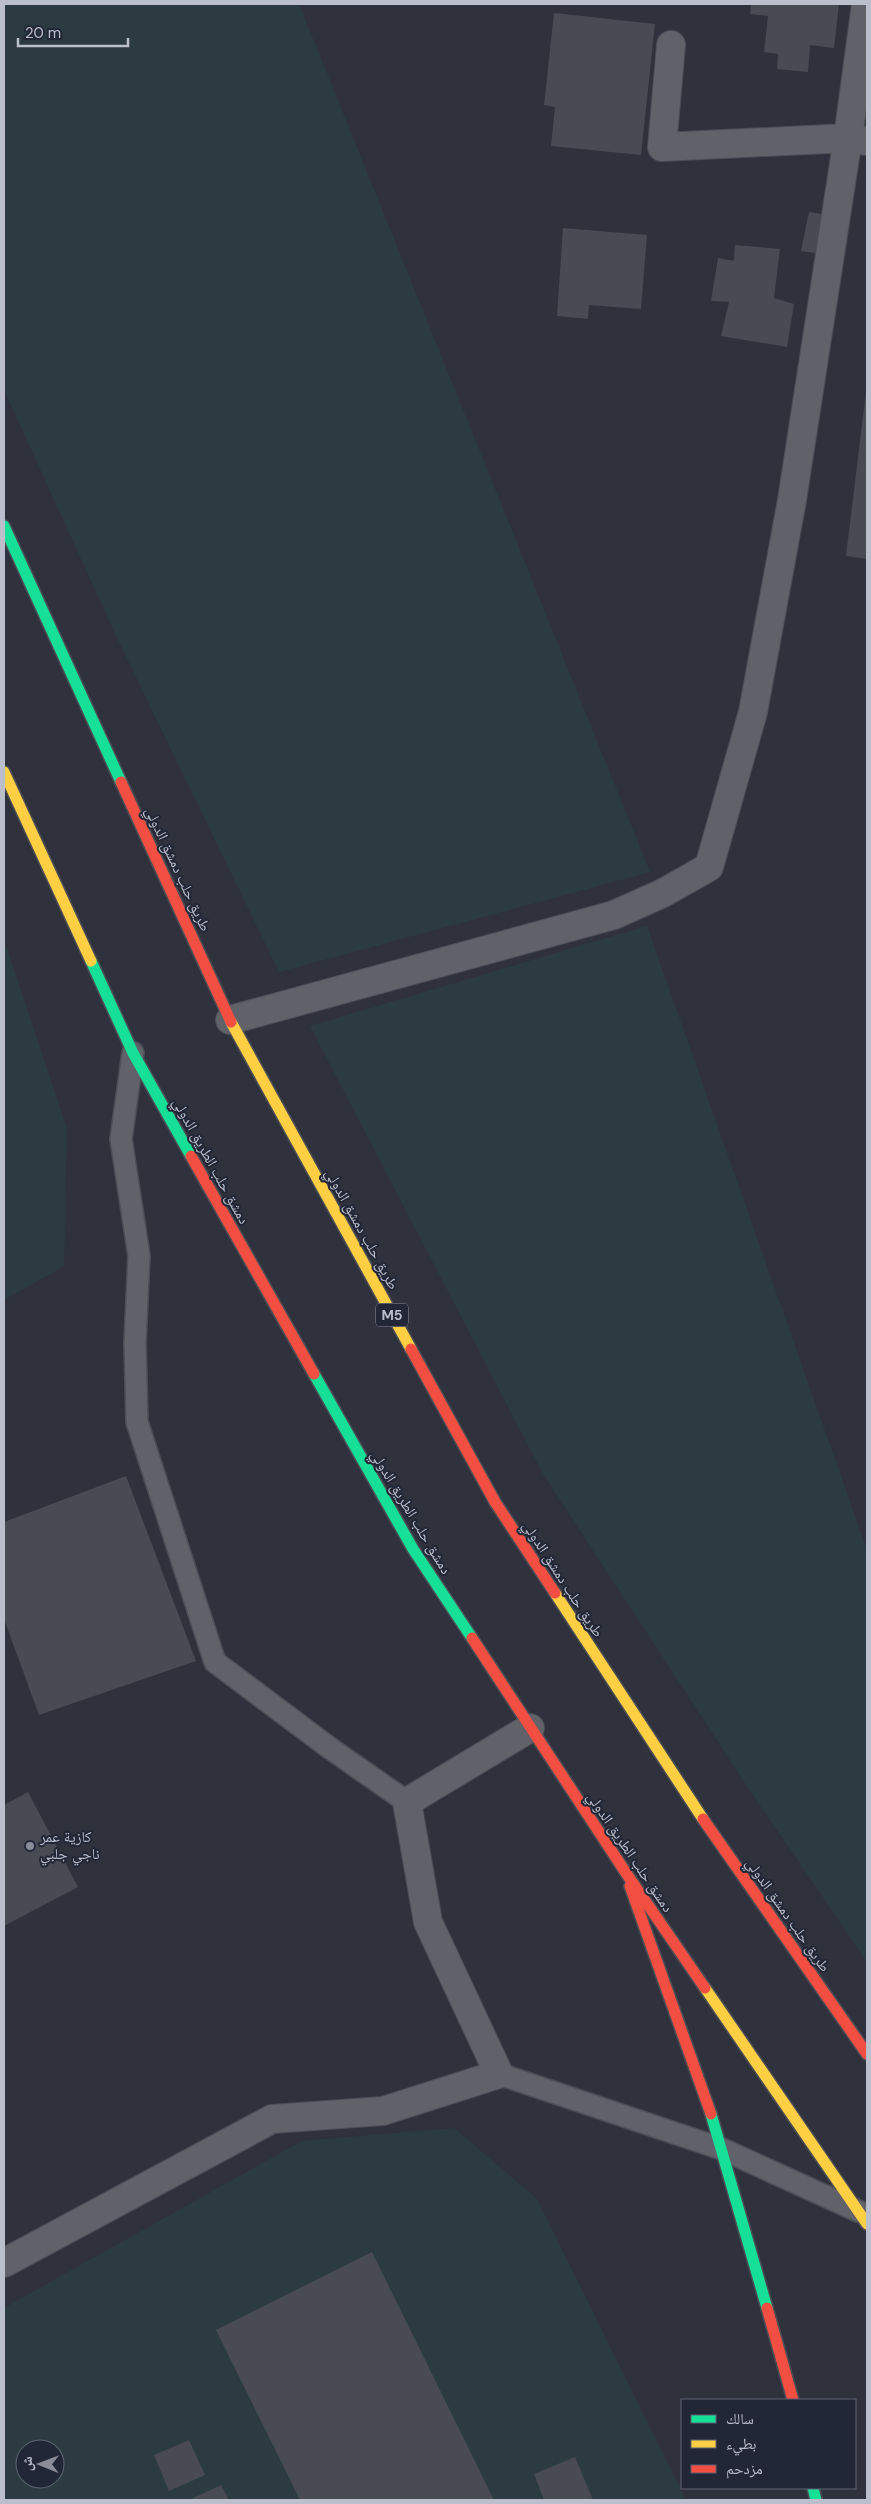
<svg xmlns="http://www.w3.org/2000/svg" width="871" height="2504" viewBox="0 0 871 2504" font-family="'DM Sans','Noto Naskh Arabic',sans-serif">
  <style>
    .green { fill: #2c3b42; fill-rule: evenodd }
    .building { fill: #484b53 }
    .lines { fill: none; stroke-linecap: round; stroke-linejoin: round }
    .lane-casing { stroke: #4b4e55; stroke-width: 24 }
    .street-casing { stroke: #4b4e55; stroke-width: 30 }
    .fast-casing { stroke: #4b4e55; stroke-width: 14 }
    .slow-casing { stroke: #4b4e55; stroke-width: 14 }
    .jam-casing { stroke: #4b4e55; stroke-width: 14 }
    .lane { stroke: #606169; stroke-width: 21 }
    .street { stroke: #606169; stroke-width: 28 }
    .fast { stroke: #16e098; stroke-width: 11 }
    .slow { stroke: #ffcf43; stroke-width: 11 }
    .jam { stroke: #f24e42; stroke-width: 11 }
    .poi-dot { fill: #8a8d99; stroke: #222737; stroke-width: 2 }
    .labels { text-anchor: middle; stroke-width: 4; stroke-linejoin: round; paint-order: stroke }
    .shield { fill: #222737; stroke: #8d919f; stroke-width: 1 }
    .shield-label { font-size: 14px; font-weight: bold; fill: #bbbecb }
    .street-label { font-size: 15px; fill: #bbbecb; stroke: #222737 }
    .poi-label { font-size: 15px; fill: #bbbecb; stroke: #222737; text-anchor: start }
  </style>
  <rect width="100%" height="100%" fill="#2f323c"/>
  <g class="green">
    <polygon points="4,4 299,4 650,872 279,972 119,642 4,390"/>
    <polygon points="647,926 867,1550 867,1962 747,1786 543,1474 310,1026"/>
    <polygon points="4,939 67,1129 64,1266 4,1300"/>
    <path d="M454 2128 537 2199 686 2500H4V2308L302 2141ZM25 2449H55V2479H25Z"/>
  </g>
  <g class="building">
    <polygon points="751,4 839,4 834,48 810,45 808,72 777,69 778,54 764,52 768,16 750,14"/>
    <polygon points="554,13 655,24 641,155 551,146 555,107 544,105"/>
    <polygon points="809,212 829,215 822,254 801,251"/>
    <polygon points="563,228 647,235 641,309 589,305 588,319 557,316"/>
    <polygon points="735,245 780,249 774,298 794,304 787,347 721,336 729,302 711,301 718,258 734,261"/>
    <polygon points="866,392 867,392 867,559 846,556"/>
    <polygon points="126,1476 196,1661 39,1715 4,1619 4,1522"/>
    <polygon points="28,1792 78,1887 4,1926 4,1805"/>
    <polygon points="372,2252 494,2500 300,2500 216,2330"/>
    <polygon points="189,2440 205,2475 169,2491 154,2455"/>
    <polygon points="575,2457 593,2500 544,2500 534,2474"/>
    <polygon points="221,2485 229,2500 189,2500"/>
  </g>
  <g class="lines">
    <g class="lane-casing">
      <g id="lane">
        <polyline points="133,1053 121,1139 139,1256 135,1343 137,1422 215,1662 327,1746 407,1802"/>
        <polyline points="499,2074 722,2149 858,2211"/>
      </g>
    </g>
    <g class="street-casing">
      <g id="street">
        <polyline points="671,45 662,147 848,138 866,141"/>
        <polyline points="230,1020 614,915 663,893 709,867 753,712 792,500 848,138 866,4"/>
        <polyline points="4,2263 272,2119 383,2111 499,2074 428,1922 407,1802 530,1728"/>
      </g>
    </g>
    <g class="fast-casing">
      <g id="fast">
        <polyline points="4,526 121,782"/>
        <polyline points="91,961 133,1053 191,1156"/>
        <polyline points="314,1374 413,1549 472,1638"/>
        <polyline points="711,2114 767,2308"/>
        <polyline points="813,2488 816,2500"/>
      </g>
    </g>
    <g class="slow-casing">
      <g id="slow">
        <polyline points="4,772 91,961"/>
        <polyline points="231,1022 411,1349"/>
        <polyline points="555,1593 703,1819"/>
        <polyline points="705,1988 867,2224"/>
      </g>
    </g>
    <g class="jam-casing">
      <g id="jam">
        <polyline points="121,782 231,1022"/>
        <polyline points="191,1156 314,1374"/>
        <polyline points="411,1349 495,1502 555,1593"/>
        <polyline points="472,1638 626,1873 705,1988"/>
        <polyline points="703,1819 867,2054"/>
        <polyline points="630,1886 711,2114"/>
        <polyline points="767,2308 793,2400"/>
      </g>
    </g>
    <use href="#lane" class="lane"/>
    <use href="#street" class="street"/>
    <use href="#fast" class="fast"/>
    <use href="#slow" class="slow"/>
    <use href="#jam" class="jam"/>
  </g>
  <circle class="poi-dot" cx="30" cy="1846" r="5"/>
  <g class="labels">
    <rect class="shield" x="376" y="1303.5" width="32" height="23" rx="4"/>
    <g class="shield-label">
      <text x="392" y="1320">M5</text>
    </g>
    <g class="street-label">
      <text transform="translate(178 869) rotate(65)" y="5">طريق حلب دمشق الدولي</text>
      <text transform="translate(211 1161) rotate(61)" y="5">دمشق حلب الطريق الدولي</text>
      <text transform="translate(362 1229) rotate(61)" y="5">طريق حلب دمشق الدولي</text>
      <text transform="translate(411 1512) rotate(59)" y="5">دمشق حلب الطريق الدولي</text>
      <text transform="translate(563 1579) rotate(57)" y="5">طريق حلب دمشق الدولي</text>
      <text transform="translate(630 1852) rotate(56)" y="5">دمشق حلب الطريق الدولي</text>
      <text transform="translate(788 1915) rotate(55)" y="5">طريق حلب دمشق الدولي</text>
    </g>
    <g class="poi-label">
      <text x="40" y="1842">كازية عمر<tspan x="40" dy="17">ناجي جلبي</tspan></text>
    </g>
  </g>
  <rect width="871" height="2504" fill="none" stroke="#bbbecb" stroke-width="10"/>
  <rect x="681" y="2399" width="175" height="90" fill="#222737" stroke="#5f6372"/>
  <rect x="691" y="2415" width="25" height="8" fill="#16e098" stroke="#5f6372"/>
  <text x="726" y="2424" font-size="15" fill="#bbbecb">سالك</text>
  <rect x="691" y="2440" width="25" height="8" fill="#ffcf43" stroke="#5f6372"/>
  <text x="726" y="2449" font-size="15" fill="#bbbecb">بطيء</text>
  <rect x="691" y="2465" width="25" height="8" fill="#f24e42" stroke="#5f6372"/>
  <text x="726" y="2474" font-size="15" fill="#bbbecb">مزدحم</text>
  <g transform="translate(40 2464) rotate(271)"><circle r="24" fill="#222737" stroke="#5f6372"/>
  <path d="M0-4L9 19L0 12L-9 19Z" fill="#8a8d99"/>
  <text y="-8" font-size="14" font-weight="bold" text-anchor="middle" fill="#bbbecb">ش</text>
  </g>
  <path d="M18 38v8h110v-8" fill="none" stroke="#bbbecb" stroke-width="2.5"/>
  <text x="25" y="38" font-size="15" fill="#bbbecb" stroke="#222737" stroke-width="4" paint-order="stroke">20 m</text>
</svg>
